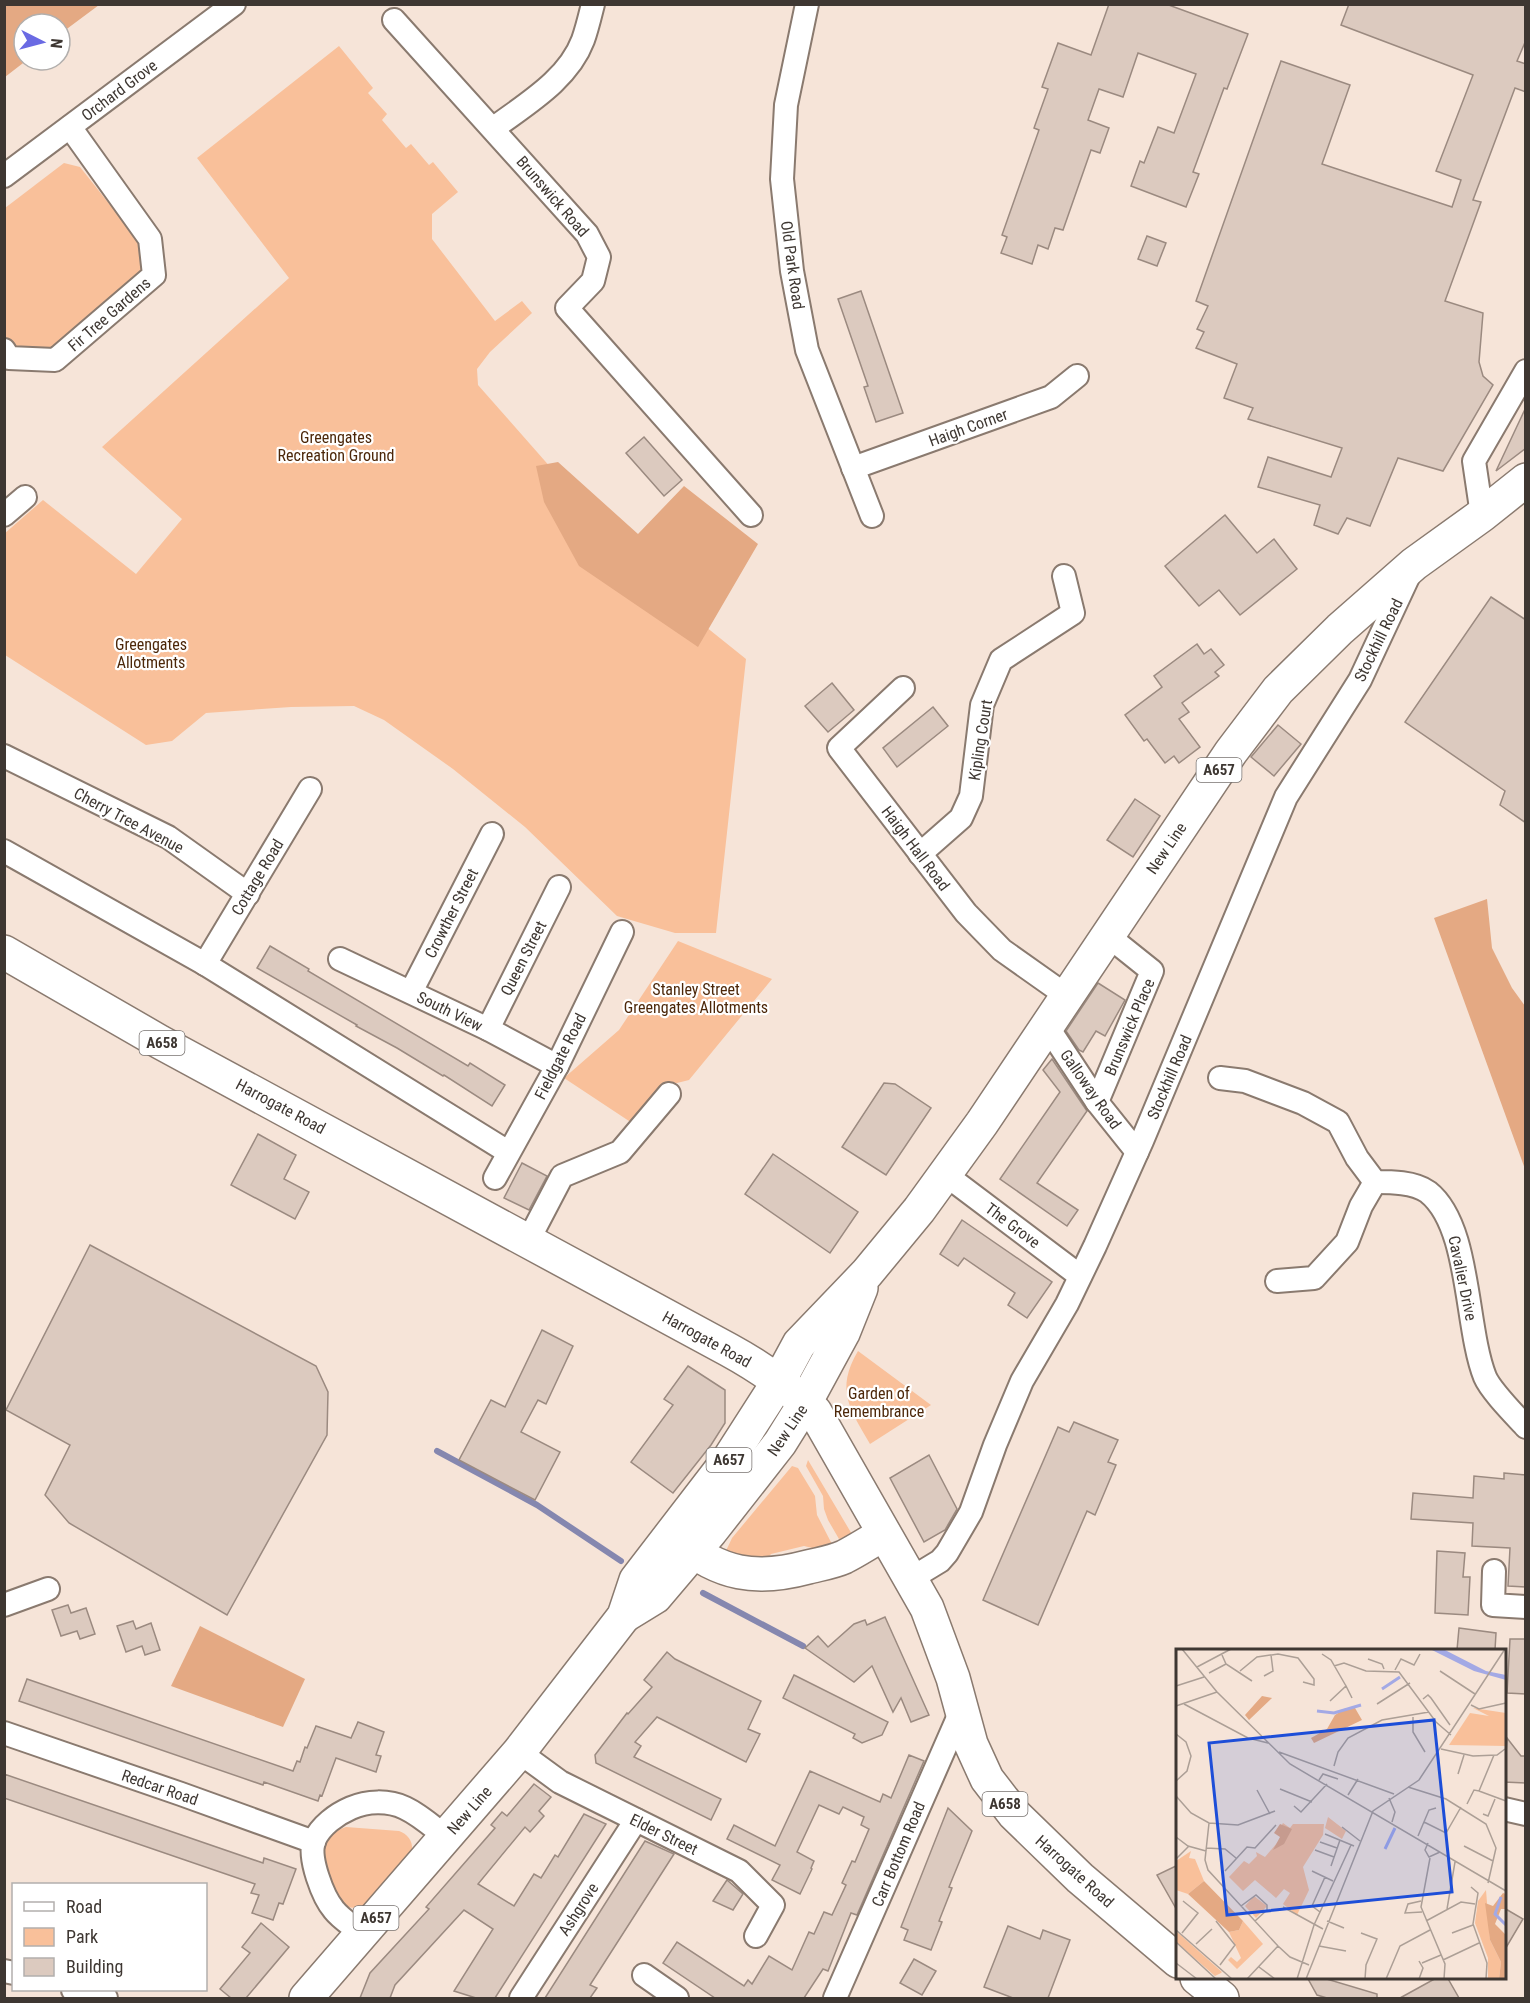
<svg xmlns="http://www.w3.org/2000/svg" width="1530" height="2003" viewBox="0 0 1530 2003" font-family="'Roboto Condensed',sans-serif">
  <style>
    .green { fill: #f9c09a }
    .forest { fill: #e4a983 }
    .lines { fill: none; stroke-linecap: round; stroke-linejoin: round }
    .stream { stroke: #8587af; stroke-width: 6 }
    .building { fill: #dccabf; stroke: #9b8a80; stroke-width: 1.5 }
    .minor-casing { stroke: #8a7a6f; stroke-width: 26 }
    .primary-casing { stroke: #8a7a6f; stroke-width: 36 }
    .trunk-casing { stroke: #8a7a6f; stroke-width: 36 }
    .minor { stroke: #fff; stroke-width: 22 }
    .primary { stroke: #fff; stroke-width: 33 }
    .trunk { stroke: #fff; stroke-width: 33 }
    .labels { text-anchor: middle; stroke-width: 4.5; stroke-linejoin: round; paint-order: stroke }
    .shield { fill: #fff; stroke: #787370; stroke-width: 1.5 }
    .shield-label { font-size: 15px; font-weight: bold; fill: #3e3732 }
    .street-label { font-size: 16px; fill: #3e3732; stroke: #fff }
    .park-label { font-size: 16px; fill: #4c2709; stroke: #fff }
    .inset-river { fill: none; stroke: #a3a9e5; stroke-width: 3 }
    .inset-road { fill: none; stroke: #ac9f96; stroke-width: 1.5 }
    .view { fill: #1d4ed8; fill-opacity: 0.15; stroke: #1d4ed8; stroke-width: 3 }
    .inset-edge { fill: none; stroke: #3e3732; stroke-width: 3 }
  </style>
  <rect width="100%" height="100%" fill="#f6e4d8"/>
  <g class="green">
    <polygon points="339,46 373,88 368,93 387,114 382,120 406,148 411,144 429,165 433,162 458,192 432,214 432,239 495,321 522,301 532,313 490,352 477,369 478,385 655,586 746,659 716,933 675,933 617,916 525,827 453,769 384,720 354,706 291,707 206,713 172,741 146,745 5,655 4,534 43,500 136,574 182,519 102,447 289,278 197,158"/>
    <polygon points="64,163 80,167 145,249 149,274 43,360 14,352 5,338 5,208"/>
    <polygon points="678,941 772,979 689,1080 661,1087 632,1123 564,1078 619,1030"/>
    <path d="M858 1351 931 1405 870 1444C850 1409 835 1390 858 1351Z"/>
    <polygon points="808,1460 853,1536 847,1542 844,1537 839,1539 828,1520 824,1509 823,1496 806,1466"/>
    <polygon points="792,1466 798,1468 815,1496 817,1515 835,1550 829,1552 804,1546 771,1554 765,1561 725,1553 732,1538"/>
    <path d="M346 1827 399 1831C407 1834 413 1840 412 1850 410 1859 374 1896 365 1906 359 1908 353 1909 346 1906 332 1898 320 1860 324 1845 327 1835 337 1830 346 1827Z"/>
  </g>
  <g class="forest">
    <polygon points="5,4 99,4 99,5 60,34 60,24 24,24 24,60 27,60 5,77"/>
    <polygon points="558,462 638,534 684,486 758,544 698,647 579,566 544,502 536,466"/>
    <polygon points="1487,899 1492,948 1512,988 1525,1006 1525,1169 1434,918"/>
    <polygon points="200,1626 305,1679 283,1727 171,1686"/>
  </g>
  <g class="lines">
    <g class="stream">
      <polyline points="437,1451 537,1505 621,1561"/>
      <polyline points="703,1593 803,1646"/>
    </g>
  </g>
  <g class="building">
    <polygon points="1109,4 1166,4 1248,34 1227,89 1224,88 1193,172 1199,174 1186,207 1131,186 1140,161 1144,163 1158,127 1174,133 1196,74 1138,53 1123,97 1099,89 1088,120 1109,128 1100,153 1091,150 1063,230 1055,228 1048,249 1038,245 1032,264 1001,253 1007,237 1002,235 1039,130 1034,128 1048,89 1042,87 1058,43 1091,55"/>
    <polygon points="1349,4 1526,4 1526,40 1517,61 1526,64 1526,92 1515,88 1473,200 1481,202 1445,301 1483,313 1479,362 1483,376 1493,385 1443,471 1398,458 1370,526 1347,518 1338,534 1314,525 1320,505 1258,487 1268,457 1331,477 1342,448 1248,419 1253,408 1224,398 1237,364 1196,348 1204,332 1197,329 1208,306 1196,301 1281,61 1350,85 1322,164 1452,207 1461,180 1436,171 1473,75 1341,25"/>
    <polygon points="1147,236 1166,243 1157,266 1138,259"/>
    <polygon points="861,291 903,413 876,422 864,387 868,386 838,299"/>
    <polygon points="1526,407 1526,448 1496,471"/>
    <polygon points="644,437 682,480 664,496 626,453"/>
    <polygon points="1225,515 1257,553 1274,539 1297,569 1240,615 1219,590 1199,606 1165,566"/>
    <polygon points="1491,597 1526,620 1526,823 1500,805 1505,791 1405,722"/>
    <polygon points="1197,644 1204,654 1211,649 1224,665 1215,672 1219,676 1182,703 1189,712 1179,719 1200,747 1179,763 1174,756 1165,763 1147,739 1144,741 1125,715 1162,687 1154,676"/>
    <polygon points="832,683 854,710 828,732 805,706"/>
    <polygon points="933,707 948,726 897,767 883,748"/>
    <polygon points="1278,725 1301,744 1274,776 1251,757"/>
    <polygon points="1135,799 1160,816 1133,857 1107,840"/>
    <polygon points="270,946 309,969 308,971 468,1066 470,1063 505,1085 492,1106 444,1075 443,1076 397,1048 356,1026 357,1025 257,968"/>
    <polygon points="1098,983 1125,1000 1105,1036 1096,1031 1083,1052 1079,1050 1066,1031"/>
    <polygon points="1052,1059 1087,1111 1037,1183 1078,1210 1067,1226 1000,1179 1060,1092 1043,1070"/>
    <polygon points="884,1083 895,1084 931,1108 886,1175 842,1147"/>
    <polygon points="258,1134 296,1155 284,1179 309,1192 295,1219 231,1185"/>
    <polygon points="773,1154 858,1212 830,1253 745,1194"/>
    <polygon points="522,1163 547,1176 529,1210 504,1198"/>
    <polygon points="962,1220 1052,1282 1027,1318 1008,1305 1015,1293 964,1258 958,1266 940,1254"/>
    <polygon points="90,1245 316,1366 328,1392 327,1435 227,1615 69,1523 45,1495 70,1445 6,1410"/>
    <polygon points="542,1330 573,1346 546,1404 538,1400 521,1432 560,1452 535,1500 459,1460 491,1400 505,1407"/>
    <polygon points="688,1366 725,1390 725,1423 711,1445 673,1493 631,1462 673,1405 664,1399"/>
    <polygon points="1074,1422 1118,1440 1108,1462 1116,1465 1095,1515 1087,1511 1038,1625 983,1600 1058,1427 1069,1432"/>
    <polygon points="929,1455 957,1509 945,1530 924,1542 890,1478"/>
    <polygon points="1504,1473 1526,1475 1526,1587 1508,1586 1510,1548 1472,1546 1473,1523 1411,1519 1413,1493 1473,1498 1474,1476 1504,1479"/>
    <polygon points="1437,1551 1465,1553 1463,1577 1470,1577 1468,1615 1435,1613"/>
    <polygon points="68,1605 71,1613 86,1608 95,1634 80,1639 77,1631 61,1636 52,1610"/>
    <polygon points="885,1617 929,1715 911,1722 901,1698 893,1712 872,1666 854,1682 805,1648 818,1636 828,1647 854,1624 865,1620 867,1625"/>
    <polygon points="133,1621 136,1629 151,1623 160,1650 145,1655 142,1646 126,1652 117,1626"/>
    <polygon points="1459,1628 1496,1633 1495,1650 1457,1650"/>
    <polygon points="1510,1639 1526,1639 1526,1694 1507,1693"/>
    <polygon points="667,1652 675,1659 761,1701 748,1729 760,1734 746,1762 657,1717 635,1742 641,1746 634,1757 721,1799 711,1820 596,1763 595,1755 627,1713 628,1714 652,1687 644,1680"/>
    <polygon points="794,1675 888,1722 882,1735 862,1743 853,1738 855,1734 783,1698"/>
    <polygon points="27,1679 293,1771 297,1761 300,1762 305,1747 307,1748 316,1726 351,1738 358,1722 384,1732 376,1755 381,1756 376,1772 336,1758 322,1796 320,1795 318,1801 264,1782 263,1785 19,1701"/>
    <polygon points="1507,1738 1521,1756 1526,1756 1526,1783 1504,1782"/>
    <polygon points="909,1755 924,1761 857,1915 851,1913 828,1971 823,1969 804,1998 715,1998 663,1963 677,1942 744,1986 748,1980 752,1984 769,1956 792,1970 809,1932 814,1934 824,1912 832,1915 846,1885 842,1883 852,1861 855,1862 869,1829 861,1825 864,1817 843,1807 839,1814 819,1805 797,1852 814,1861 811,1868 812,1869 800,1894 772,1880 780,1865 727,1839 734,1825 775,1846 810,1771 880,1802 883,1794 891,1798"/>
    <polygon points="4,1774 263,1863 264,1858 296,1869 283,1904 279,1903 273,1920 252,1913 259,1895 251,1893 255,1884 4,1798"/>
    <polygon points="534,1784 551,1797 539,1811 544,1816 530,1832 525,1827 478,1884 514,1906 534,1874 541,1878 555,1855 558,1857 584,1814 606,1824 495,1998 476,1998 454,1991 493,1929 464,1910 395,1985 390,1998 360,1998 370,1973 429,1909 426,1907 495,1828 491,1825 502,1812 507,1816"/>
    <polygon points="948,1808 972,1831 949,1887 952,1888 939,1921 942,1922 931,1950 904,1940 908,1930 901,1927"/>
    <polygon points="645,1841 674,1854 590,1985 597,1988 590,1998 545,1998"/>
    <polygon points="1178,1865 1178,1912 1157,1875"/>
    <polygon points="727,1880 743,1894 733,1910 713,1901"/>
    <polygon points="1504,1908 1523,1919 1504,1951"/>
    <polygon points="261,1923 289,1947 246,1998 231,1998 220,1989 250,1953 242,1947"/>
    <polygon points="1008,1926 1040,1939 1043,1930 1070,1940 1048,1998 1013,1998 984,1987"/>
    <polygon points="914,1959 936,1971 922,1995 900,1983"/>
    <polygon points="1307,1977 1320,1977 1377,1994 1377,1998 1327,1998 1317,1995"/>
    <polygon points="1438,1977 1447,1977 1459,1998 1400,1998"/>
  </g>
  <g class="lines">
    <g class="minor-casing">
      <g id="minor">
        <polyline points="807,4 786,105 782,179 792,271 807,350 872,516"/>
        <polyline points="394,20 587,234 599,257 593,281 567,308 751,515"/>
        <path d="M494 128C526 104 568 80 583 40 587 29 590 16 593 4"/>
        <polyline points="4,176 234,4"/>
        <polyline points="4,350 9,358 55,360 154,275 150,239 70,127"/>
        <polyline points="853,468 1051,397 1077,376"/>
        <polyline points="4,515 25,497"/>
        <polyline points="1482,515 1474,461 1526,371"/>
        <polyline points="903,688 839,748 966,913 1002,950 1067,996"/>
        <polyline points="4,756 168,837 248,894"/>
        <polyline points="4,851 205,964 508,1152"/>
        <polyline points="920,854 961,818 971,796 982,705 1001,660 1073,613 1064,576"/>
        <polyline points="340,959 488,1029 557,1066"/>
        <polyline points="205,964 310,789"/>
        <polyline points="411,992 492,834"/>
        <polyline points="1047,1026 1097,1102 1137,1152"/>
        <polyline points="488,1029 559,887"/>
        <path d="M1220 1078 1245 1081 1303 1103 1338 1122 1357 1158 1375 1182C1391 1182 1414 1182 1428 1192 1471 1226 1465 1327 1485 1377 1491 1391 1515 1415 1526 1427"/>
        <polyline points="1097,1102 1152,971 1107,935"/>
        <polyline points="946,1175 1080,1276"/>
        <polyline points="495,1178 557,1066 622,932"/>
        <polyline points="528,1241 562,1176 620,1152 669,1094"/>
        <polyline points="1277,1281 1314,1278 1347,1242 1361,1206 1375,1182"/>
        <polyline points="1494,1571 1493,1605 1526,1607"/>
        <polyline points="912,1578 940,1561 947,1553 971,1512 995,1445 1022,1381 1067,1304 1095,1246 1142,1141 1286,797 1360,680 1410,573"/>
        <polyline points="4,1605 48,1589"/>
        <polyline points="4,1733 181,1794 314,1842"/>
        <polyline points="519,1752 560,1782 739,1871 773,1905 756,1936"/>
        <polyline points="1504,1809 1526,1814"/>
        <path d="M362 1934C353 1926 341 1919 334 1910 323 1897 308 1858 314 1841 320 1826 337 1814 351 1808 367 1801 388 1800 405 1808 420 1815 433 1827 446 1837"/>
        <polyline points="4,1971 14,1973"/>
        <polyline points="644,1975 677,1998"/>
        <polyline points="73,1990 106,1998"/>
        <polyline points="521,1998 636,1820"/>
        <polyline points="835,1998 961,1711"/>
      </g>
    </g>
    <g class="primary-casing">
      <g id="primary">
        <path d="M678 1540C720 1575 756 1581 808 1567 820 1564 833 1562 844 1557 858 1550 871 1541 884 1534"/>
        <polyline points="624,1616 655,1597 711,1531 780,1443 805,1403 843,1333 861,1288"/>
        <polyline points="306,1998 519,1752 624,1616 636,1580 729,1459 779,1381 799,1344 867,1273 919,1210 982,1123 1231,752 1278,690 1340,629 1414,564 1482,515 1526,480"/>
      </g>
    </g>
    <g class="trunk-casing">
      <g id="trunk">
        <path d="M4 952 160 1042 729 1350C760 1367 789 1387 815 1412L927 1608 953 1678 971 1744 987 1779 1014 1814 1080 1878 1178 1961"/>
        <polyline points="1197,1978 1222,1998"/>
      </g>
    </g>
    <use href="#minor" class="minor"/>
    <use href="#primary" class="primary"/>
    <use href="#trunk" class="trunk"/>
  </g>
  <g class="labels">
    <g class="shield">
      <rect x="1196.5" y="758" width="45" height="24" rx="4.5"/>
      <rect x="139.5" y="1031" width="45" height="24" rx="4.5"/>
      <rect x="706.5" y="1448" width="45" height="24" rx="4.5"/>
      <rect x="982.5" y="1792" width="45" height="24" rx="4.5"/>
      <rect x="353.5" y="1906" width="45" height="24" rx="4.5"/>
    </g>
    <g class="shield-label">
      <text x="1219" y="775">A657</text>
      <text x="162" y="1048">A658</text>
      <text x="729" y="1465">A657</text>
      <text x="1005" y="1809">A658</text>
      <text x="376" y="1923">A657</text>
    </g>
    <g class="street-label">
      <text transform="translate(119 90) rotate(-37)" y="6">Orchard Grove</text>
      <text transform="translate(553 196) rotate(49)" y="6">Brunswick Road</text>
      <text transform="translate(793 265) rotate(82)" y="6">Old Park Road</text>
      <text transform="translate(109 314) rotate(-41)" y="6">Fir Tree Gardens</text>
      <text transform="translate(968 427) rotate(-20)" y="6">Haigh Corner</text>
      <text transform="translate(1378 640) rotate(-64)" y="6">Stockhill Road</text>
      <text transform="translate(980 740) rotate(-81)" y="6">Kipling Court</text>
      <text transform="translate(129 820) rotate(28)" y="6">Cherry Tree Avenue</text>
      <text transform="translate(916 848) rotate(53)" y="6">Haigh Hall Road</text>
      <text transform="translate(1166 848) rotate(-56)" y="6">New Line</text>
      <text transform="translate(257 877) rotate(-59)" y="6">Cottage Road</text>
      <text transform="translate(451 913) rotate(-63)" y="6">Crowther Street</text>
      <text transform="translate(523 958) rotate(-63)" y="6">Queen Street</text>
      <text transform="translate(450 1011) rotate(26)" y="6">South View</text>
      <text transform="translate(1129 1027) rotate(-67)" y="6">Brunswick Place</text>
      <text transform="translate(560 1056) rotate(-63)" y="6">Fieldgate Road</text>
      <text transform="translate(1169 1077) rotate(-67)" y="6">Stockhill Road</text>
      <text transform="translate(1091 1089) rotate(55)" y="6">Galloway Road</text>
      <text transform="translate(281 1106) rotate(28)" y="6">Harrogate Road</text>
      <text transform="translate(1013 1225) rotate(37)" y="6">The Grove</text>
      <text transform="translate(1463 1278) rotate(78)" y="6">Cavalier Drive</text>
      <text transform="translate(707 1339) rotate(29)" y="6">Harrogate Road</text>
      <text transform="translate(787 1430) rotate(-56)" y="6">New Line</text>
      <text transform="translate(160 1787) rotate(19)" y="6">Redcar Road</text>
      <text transform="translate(469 1810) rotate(-49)" y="6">New Line</text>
      <text transform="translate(664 1834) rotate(26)" y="6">Elder Street</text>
      <text transform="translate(898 1854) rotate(-67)" y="6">Carr Bottom Road</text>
      <text transform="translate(1075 1871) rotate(42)" y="6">Harrogate Road</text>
      <text transform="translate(578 1909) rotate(-57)" y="6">Ashgrove</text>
    </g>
    <g class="park-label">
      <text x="336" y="443">Greengates<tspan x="336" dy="18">Recreation Ground</tspan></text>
      <text x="151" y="650">Greengates<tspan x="151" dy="18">Allotments</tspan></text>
      <text x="696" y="995">Stanley Street<tspan x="696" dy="18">Greengates Allotments</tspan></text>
      <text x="879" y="1399">Garden of<tspan x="879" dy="18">Remembrance</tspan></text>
    </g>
  </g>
  <g transform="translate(1176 1649)">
    <rect width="330" height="330" fill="#f6e4d8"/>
    <path d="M297 59 330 64V97L273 96 294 64 313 67ZM152 168 170 182 166 190 149 179ZM107 174 114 179 117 175H148L147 186 127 218 133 241 121 266 107 255 114 244 108 240 100 249 79 231 67 242 53 228 68 212 73 215 81 207 80 203 89 208 113 180 101 184ZM15 202 13 209 19 210 28 232 12 245 0 241V212ZM310 241 314 291 325 313 323 330H312V309L299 274 302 252ZM78 247 91 257 80 269 69 257ZM67 272 87 295 61 320 52 311 55 308 61 313 65 309 53 283 63 281ZM0 282 46 323 45 324 39 327 0 293Z" fill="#f9c09a"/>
    <path d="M86 47 96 49 73 71 69 66ZM170 59H179L186 71 138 94 135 89 151 80 159 66ZM104 175 116 180 108 195 97 201 104 188 98 184ZM28 232 67 272 63 281 53 283 12 245ZM327 244 330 245V260H325L319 275 330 286V330H323L325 313 314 291 309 254 317 257Z" fill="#e4a983"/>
    <path d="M254 0H267L310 22 330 26V31L298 22Z" fill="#a3a9e5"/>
    <path class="inset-river" d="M206 40 224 28M141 62 158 64 185 56M209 200 219 179M325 248 319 265 330 276"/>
    <path class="inset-road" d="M6 0 41 43 114 115 330 242M146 5 155 11 170 37M46 6 50 15 76 32M192 10 206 15 208 20M158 17 168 14 190 22 223 23 260 73 275 86M21 18 55 0M219 21 225 10 238 16 244 5M64 22 81 8 102 5 122 9 138 30V36L127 33M264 22 299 45M33 24 50 15M88 27 97 22 95 6M0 37 28 28M247 50 252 46 255 49 274 76M154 52 170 37 176 49M8 55 72 89 92 94M201 55 234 34M295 56 303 60 330 54M0 57 41 43M237 68V83L249 103M0 85 10 93 15 107 11 122 0 132M265 100 297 107 321 106 329 100M103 103 218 145M158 117 162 103 172 89 206 71 253 63M282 125 288 106M143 131 147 125 162 130M232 138 270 150 310 175 320 199 312 234M104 140 136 153M81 141 94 165M303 142 330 152M172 146 182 130M0 147 15 164 33 174 62 176 99 162M213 149 219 163 216 173M291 155 298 141 303 142 318 106M118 157 125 163 151 135M307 165 312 167 319 150M248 173 270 184 285 158M33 174 29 211 32 221 102 297 114 308 133 316M166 178 184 192M149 185 178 197M242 187 253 161 260 159M0 188 12 197 30 202M144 193 161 199M252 194 249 201 253 208 264 203M288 197 317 212M30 199 49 200 60 209M139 201 158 208M254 209 245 258 269 315 268 330M0 210 13 197M155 217 164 191M49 222 71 198 79 199 100 176M136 222 157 232M295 238 302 244 297 275 311 314 310 330M245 252 232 255 229 264 246 263M65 257 80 246 91 256V261L79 272M107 258 147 280M271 260 279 213M144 263 136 257 149 228M40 272 59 296 44 316M151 272 168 279M250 272 285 253 299 255M0 281 56 330M6 284 22 264 7 252M185 284 201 290 190 316 189 330M276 284 297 276M0 293 40 330M20 295 36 280M143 297 170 302M267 311 303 294M243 312 247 319 243 330M0 314 21 330M246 314 265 306M83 318 99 330M71 330 102 297M121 330 138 276 175 196M130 330 197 162 243 131 329 0M210 330 224 297 254 281"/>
    <path class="view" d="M258 71 276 243 51 266 33 94Z"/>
    <rect width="330" height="330" class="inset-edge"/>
  </g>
  <rect width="1530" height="2003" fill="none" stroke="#3e3732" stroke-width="12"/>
  <rect x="12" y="1883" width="195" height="108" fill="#ffffff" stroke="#b2afad" stroke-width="1.5"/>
  <rect x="24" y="1902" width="30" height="9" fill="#ffffff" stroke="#b2afad" stroke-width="1.5"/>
  <text x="66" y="1913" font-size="18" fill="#3e3732">Road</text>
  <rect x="24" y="1928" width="30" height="18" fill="#f9c09a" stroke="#b2afad" stroke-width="1.5"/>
  <text x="66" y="1943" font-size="18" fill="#3e3732">Park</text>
  <rect x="24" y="1958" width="30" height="18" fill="#dccabf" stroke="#b2afad" stroke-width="1.5"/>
  <text x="66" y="1973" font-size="18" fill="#3e3732">Building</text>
  <g transform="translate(42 42) rotate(96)"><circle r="28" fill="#ffffff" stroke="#b2afad" stroke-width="1.5"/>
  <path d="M0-4.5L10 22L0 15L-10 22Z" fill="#6a6ae3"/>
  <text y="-9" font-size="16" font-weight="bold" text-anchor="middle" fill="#3e3732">N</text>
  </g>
</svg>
